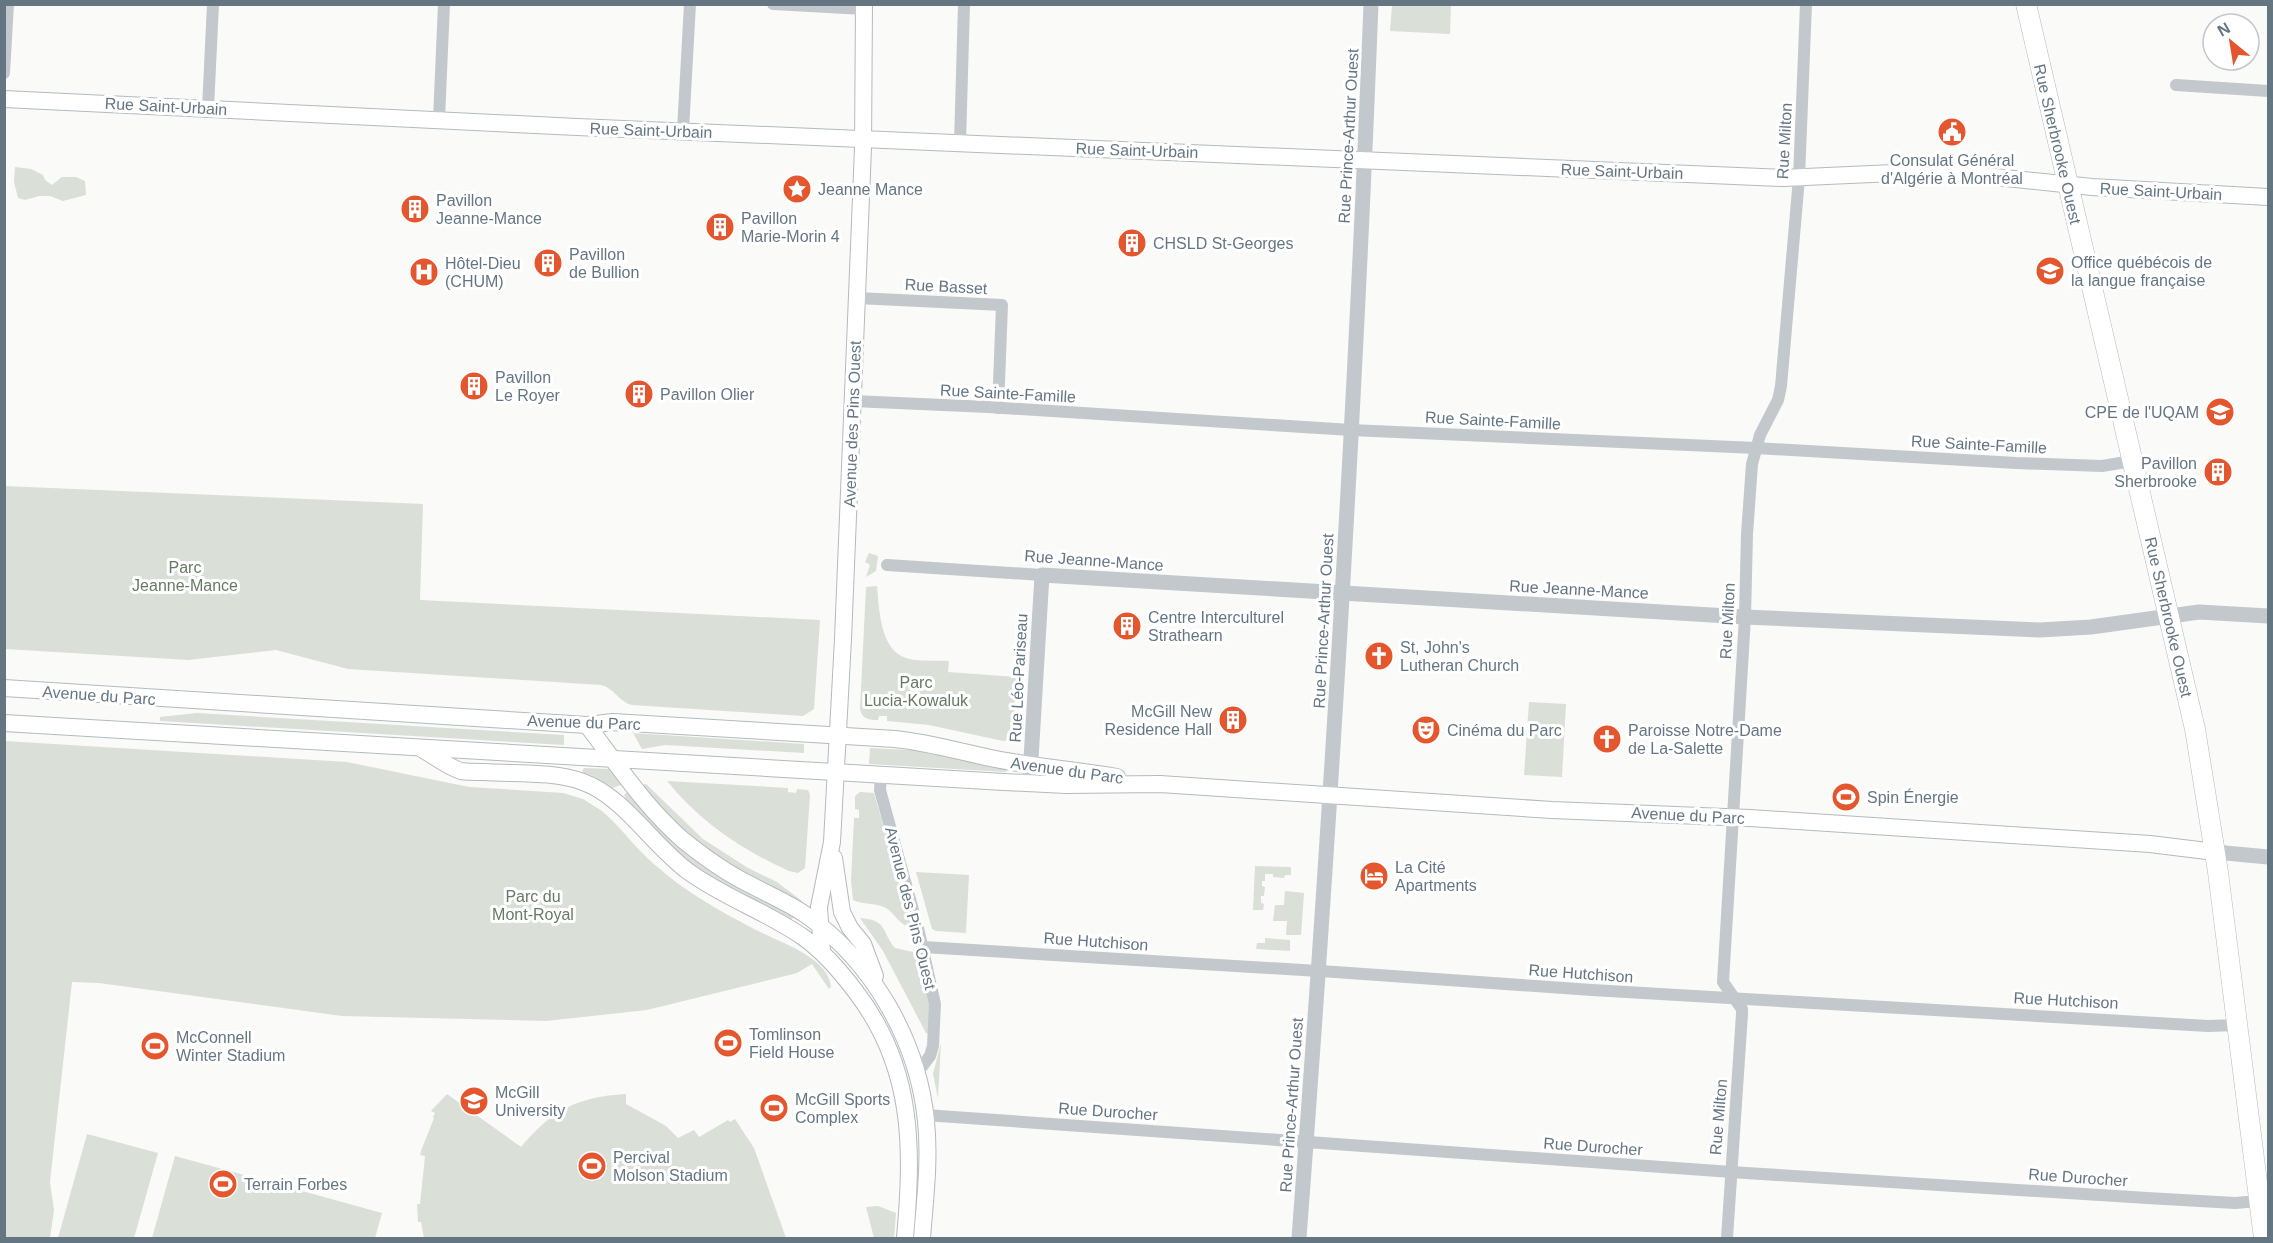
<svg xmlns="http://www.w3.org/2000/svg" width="2273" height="1243" viewBox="0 0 2273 1243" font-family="Arial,sans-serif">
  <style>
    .green { fill: #dadfd7 }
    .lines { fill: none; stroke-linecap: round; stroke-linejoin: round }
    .secondary-casing { stroke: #b3babf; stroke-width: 18 }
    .primary-casing { stroke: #b5babe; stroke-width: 21 }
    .minor { stroke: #c3c8cc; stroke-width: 12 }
    .tertiary { stroke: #c3c8cc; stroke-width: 15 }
    .secondary { stroke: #fff; stroke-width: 16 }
    .primary { stroke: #fff; stroke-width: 20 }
    .labels { text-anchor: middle; stroke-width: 6; stroke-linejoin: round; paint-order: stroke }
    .street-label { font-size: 16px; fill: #657683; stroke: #fff }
    .poi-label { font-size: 16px; fill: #657683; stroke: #fff; text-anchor: start }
    .park-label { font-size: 16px; fill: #687a64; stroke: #fff }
  </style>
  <rect width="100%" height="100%" fill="#fafaf8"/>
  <g class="green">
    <polygon points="1392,5 1451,5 1450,34 1390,31"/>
    <polygon points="15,167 31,169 43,175 45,180 52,185 62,177 76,177 85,181 86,195 63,201 50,196 39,196 25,200 18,198 14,182"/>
    <path d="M4 486 423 504 420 600 820 620 814 709 803 716 632 705C619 702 614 688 601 685L348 669 276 650 188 660 5 649Z"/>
    <polygon points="869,553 878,556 876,571 866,577 870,565 865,562"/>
    <path d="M877 586C879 608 880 650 906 658 918 662 935 660 949 661L948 672 1016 677 1013 734 1010 740 1003 741 929 725 887 721V716H879L878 720C869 720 862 719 860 709L866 587Z"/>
    <polygon points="1529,702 1566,704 1562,777 1524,775"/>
    <polygon points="197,713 564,735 564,745 160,721 160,717"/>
    <polygon points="633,733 804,744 804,753 665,745 642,749"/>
    <path d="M5 741 347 762 469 787 563 793 583 799 602 811C621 827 635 848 654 864 684 891 718 910 754 929 779 942 829 957 831 987L829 989 812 964 797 973 647 1010 546 1021 342 1016 99 983 72 982 50 1182 54 1210 50 1238H5Z"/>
    <polygon points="870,748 913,750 1006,769 1006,772 869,764"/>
    <polygon points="584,768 611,769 623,784 613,788 593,776 582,772"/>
    <path d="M667 781 788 788V792L796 793 797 789 808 790 810 795 805 868 798 873 789 871C742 850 700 822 667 781Z"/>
    <path d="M646 784 703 839 748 868 777 882 802 901 801 903C782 891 762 883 743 872 703 850 671 819 642 785Z"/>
    <path d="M627 792 794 916 791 921C756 903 720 886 690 863 667 845 649 824 629 804L624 795Z"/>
    <path d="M860 792 874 793 912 927C899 926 896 914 886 908 875 902 863 905 853 900L851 880 854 818H859V810L855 809V796Z"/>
    <polygon points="1255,866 1291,867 1291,875 1285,875 1284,878 1273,877 1273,874 1265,874 1265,881 1262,881 1262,886 1265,887 1264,896 1261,896 1261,903 1264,904 1263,910 1253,910"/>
    <polygon points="916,872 969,875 966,933 936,931 932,929"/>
    <polygon points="1285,891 1304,893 1301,935 1286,935 1287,921 1273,921 1275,905 1284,905"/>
    <path d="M860 918C888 920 881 931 895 948L918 953 929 1002V1034L926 1033 883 951Z"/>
    <polygon points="1265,938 1290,940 1290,951 1256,949 1257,943 1265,943"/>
    <polygon points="941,1043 938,1098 933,1074"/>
    <path d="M447 1094 521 1147C552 1110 577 1097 626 1094V1104L666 1126 678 1138 694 1130 699 1137 728 1120 730 1122 735 1119 754 1148 786 1238H424L421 1222H418L417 1204H420L425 1156 420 1155 421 1151 434 1118 433 1117 435 1113 431 1111Z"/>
    <polygon points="87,1134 158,1153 134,1238 58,1238"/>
    <polygon points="175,1156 382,1213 375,1238 152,1238"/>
    <polygon points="878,1206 896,1213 894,1238 874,1238 866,1207"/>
  </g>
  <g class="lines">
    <g class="secondary-casing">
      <g id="secondary">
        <polyline points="4,99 577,127 1783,178 1938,171 2092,187 2268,197"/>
        <path d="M4 688 587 725 613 722 895 739C935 743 973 756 1012 762 1047 768 1082 771 1117 777"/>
        <polyline points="4,723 1004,782 1066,785 1160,784 1552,810 1750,818 2150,844 2215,852"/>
        <path d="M587 725C617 764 645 807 683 840 704 857 726 873 751 885 769 895 789 903 806 915 873 962 918 1041 926 1121 930 1160 925 1199 922 1238"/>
        <path d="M422 749C434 756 448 767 461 771 468 772 477 772 484 772 514 774 555 771 583 782 623 796 653 846 689 872 725 898 767 912 803 937 824 952 841 972 856 992 914 1068 913 1148 905 1238"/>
        <polyline points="834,858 842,912 850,928 863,944 875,976"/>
        <polyline points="822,952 819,907 832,842 843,639 863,148 864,4"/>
      </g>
    </g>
    <g class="primary-casing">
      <polyline id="primary" points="2026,4 2195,729 2218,872 2264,1238"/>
    </g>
    <g class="minor">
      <polyline points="773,4 864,9"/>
      <polyline points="4,73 8,4"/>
      <polyline points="2176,85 2268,91"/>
      <polyline points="208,108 213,4"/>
      <polyline points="439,119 444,4"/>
      <polyline points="683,130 690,4"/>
      <polyline points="960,143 964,4"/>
      <polyline points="857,298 1002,305 998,408"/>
      <polyline points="853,401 988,407 1351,430 1756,448 2016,463 2102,466 2132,461"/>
      <polyline points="887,565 1042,575"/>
      <polyline points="881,775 880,790 919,932 935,1004 933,1046 930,1056 917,1073"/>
      <polyline points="923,947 1335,972 1592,990 2208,1026 2237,1025"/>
      <polyline points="925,1115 1746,1173 2147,1198 2235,1203 2259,1201"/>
      <polyline points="1727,1238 1742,1014 1742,1009 1723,982 1745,617 1747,534 1752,464 1760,435 1778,400 1781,386 1799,178 1806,4"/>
    </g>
    <g class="tertiary">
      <polyline points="1030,776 1042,575 1745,617 2040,630 2091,627 2199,612 2268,616"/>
      <polyline points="2215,852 2268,857"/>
      <path d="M1299 1238C1330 827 1355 416 1371 4"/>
    </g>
    <use href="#secondary" class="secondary"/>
    <use href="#primary" class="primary"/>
  </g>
  <defs>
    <g id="civic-disc" transform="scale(1.5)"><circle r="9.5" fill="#e4572e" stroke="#fff"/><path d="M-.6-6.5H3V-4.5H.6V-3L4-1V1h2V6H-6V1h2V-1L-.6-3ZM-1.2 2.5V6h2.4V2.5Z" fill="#fff"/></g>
    <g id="sight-disc" transform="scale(1.5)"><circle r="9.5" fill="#e4572e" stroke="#fff"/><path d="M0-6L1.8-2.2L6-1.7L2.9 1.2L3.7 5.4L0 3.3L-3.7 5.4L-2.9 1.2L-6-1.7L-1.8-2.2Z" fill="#fff"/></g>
    <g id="building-disc" transform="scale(1.5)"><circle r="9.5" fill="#e4572e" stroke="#fff"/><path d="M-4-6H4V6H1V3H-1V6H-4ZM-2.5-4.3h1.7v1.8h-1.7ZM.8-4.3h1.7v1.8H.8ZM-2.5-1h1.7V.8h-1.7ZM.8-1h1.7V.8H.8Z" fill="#fff"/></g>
    <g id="school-disc" transform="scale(1.5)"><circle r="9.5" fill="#e4572e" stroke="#fff"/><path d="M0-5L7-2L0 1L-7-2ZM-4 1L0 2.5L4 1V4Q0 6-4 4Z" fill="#fff"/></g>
    <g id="hospital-disc" transform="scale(1.5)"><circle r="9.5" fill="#e4572e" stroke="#fff"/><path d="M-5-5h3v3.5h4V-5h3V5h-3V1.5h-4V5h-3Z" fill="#fff"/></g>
    <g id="church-disc" transform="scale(1.5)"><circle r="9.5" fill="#e4572e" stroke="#fff"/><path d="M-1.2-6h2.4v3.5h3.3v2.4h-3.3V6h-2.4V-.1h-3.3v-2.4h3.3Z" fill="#fff"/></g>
    <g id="theatre-disc" transform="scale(1.5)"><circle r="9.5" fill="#e4572e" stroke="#fff"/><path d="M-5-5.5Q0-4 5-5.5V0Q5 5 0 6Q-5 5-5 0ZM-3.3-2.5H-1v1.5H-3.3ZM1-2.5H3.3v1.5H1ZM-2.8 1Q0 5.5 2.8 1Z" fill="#fff"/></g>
    <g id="stadium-disc" transform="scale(1.5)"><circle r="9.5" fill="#e4572e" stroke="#fff"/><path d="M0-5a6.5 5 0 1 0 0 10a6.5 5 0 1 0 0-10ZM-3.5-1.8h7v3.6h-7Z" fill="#fff"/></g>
    <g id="hotel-disc" transform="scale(1.5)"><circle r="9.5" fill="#e4572e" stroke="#fff"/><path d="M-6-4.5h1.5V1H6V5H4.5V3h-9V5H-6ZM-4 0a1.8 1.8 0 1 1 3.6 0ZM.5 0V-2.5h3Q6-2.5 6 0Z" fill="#fff"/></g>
    <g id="university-disc" transform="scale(1.5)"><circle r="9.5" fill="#e4572e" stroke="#fff"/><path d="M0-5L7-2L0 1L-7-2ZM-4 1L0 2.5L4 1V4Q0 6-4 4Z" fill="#fff"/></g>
  </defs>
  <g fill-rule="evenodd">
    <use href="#civic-disc" x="1952" y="132"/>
    <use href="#sight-disc" x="797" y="189"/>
    <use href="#building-disc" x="415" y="209"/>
    <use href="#building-disc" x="720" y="227"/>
    <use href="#building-disc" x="1132" y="243"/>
    <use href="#building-disc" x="548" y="263"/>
    <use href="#school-disc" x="2050" y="271"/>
    <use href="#hospital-disc" x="424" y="272"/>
    <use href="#building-disc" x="474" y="386"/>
    <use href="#building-disc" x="639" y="394"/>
    <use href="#school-disc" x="2220" y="412"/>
    <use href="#building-disc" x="2218" y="472"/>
    <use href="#building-disc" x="1127" y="626"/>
    <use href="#church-disc" x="1379" y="656"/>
    <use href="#building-disc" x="1233" y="720"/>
    <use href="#theatre-disc" x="1426" y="730"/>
    <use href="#church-disc" x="1607" y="739"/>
    <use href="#stadium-disc" x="1846" y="797"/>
    <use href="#hotel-disc" x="1374" y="876"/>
    <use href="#stadium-disc" x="728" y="1043"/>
    <use href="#stadium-disc" x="155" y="1046"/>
    <use href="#university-disc" x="474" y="1101"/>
    <use href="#stadium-disc" x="774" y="1108"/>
    <use href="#stadium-disc" x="592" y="1166"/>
    <use href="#stadium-disc" x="223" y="1184"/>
  </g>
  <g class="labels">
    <g class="street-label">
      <text transform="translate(166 106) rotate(3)" y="6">Rue Saint-Urbain</text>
      <text transform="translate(651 130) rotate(2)" y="6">Rue Saint-Urbain</text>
      <text transform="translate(1348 136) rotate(-87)" y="6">Rue Prince-Arthur Ouest</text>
      <text transform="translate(1784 141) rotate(-87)" y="6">Rue Milton</text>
      <text transform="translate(2058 144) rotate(77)" y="6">Rue Sherbrooke Ouest</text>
      <text transform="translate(1137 150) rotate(2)" y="6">Rue Saint-Urbain</text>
      <text transform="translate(1622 171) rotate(2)" y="6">Rue Saint-Urbain</text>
      <text transform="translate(2161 191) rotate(3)" y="6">Rue Saint-Urbain</text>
      <text transform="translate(946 286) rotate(3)" y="6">Rue Basset</text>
      <text transform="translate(1008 393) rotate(3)" y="6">Rue Sainte-Famille</text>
      <text transform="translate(1493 420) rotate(3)" y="6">Rue Sainte-Famille</text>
      <text transform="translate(852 424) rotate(-88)" y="6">Avenue des Pins Ouest</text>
      <text transform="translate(1979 444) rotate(3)" y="6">Rue Sainte-Famille</text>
      <text transform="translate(1094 560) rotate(4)" y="6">Rue Jeanne-Mance</text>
      <text transform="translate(1579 589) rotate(3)" y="6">Rue Jeanne-Mance</text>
      <text transform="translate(2169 617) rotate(77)" y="6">Rue Sherbrooke Ouest</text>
      <text transform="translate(1323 621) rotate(-87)" y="6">Rue Prince-Arthur Ouest</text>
      <text transform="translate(1727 621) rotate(-87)" y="6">Rue Milton</text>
      <text transform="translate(1018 678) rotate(-87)" y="6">Rue Léo-Pariseau</text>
      <text transform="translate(99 695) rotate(4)" y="6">Avenue du Parc</text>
      <text transform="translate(584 722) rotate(2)" y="6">Avenue du Parc</text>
      <text transform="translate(1067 770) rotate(8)" y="6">Avenue du Parc</text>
      <text transform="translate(1688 815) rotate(3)" y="6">Avenue du Parc</text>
      <text transform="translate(911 908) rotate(76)" y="6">Avenue des Pins Ouest</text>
      <text transform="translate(1096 941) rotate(4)" y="6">Rue Hutchison</text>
      <text transform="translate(1581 973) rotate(4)" y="6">Rue Hutchison</text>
      <text transform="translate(2066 1000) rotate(3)" y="6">Rue Hutchison</text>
      <text transform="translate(1291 1105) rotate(-86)" y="6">Rue Prince-Arthur Ouest</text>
      <text transform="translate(1108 1111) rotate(4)" y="6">Rue Durocher</text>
      <text transform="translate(1718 1117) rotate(-85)" y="6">Rue Milton</text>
      <text transform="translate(1593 1146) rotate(4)" y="6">Rue Durocher</text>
      <text transform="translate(2078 1177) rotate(4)" y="6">Rue Durocher</text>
    </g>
    <g class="poi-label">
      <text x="1952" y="166" text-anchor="middle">Consulat Général<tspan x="1952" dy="18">d'Algérie à Montréal</tspan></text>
      <text x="818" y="195">Jeanne Mance</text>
      <text x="436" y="206">Pavillon<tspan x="436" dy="18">Jeanne-Mance</tspan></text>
      <text x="741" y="224">Pavillon<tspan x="741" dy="18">Marie-Morin 4</tspan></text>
      <text x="1153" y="249">CHSLD St-Georges</text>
      <text x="569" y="260">Pavillon<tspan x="569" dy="18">de Bullion</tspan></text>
      <text x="2071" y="268">Office québécois de<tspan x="2071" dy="18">la langue française</tspan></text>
      <text x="445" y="269">Hôtel-Dieu<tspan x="445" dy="18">(CHUM)</tspan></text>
      <text x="495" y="383">Pavillon<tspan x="495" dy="18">Le Royer</tspan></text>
      <text x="660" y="400">Pavillon Olier</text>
      <text x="2199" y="418" text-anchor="end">CPE de l'UQAM</text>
      <text x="2197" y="469" text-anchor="end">Pavillon<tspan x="2197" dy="18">Sherbrooke</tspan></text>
      <text x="1148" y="623">Centre Interculturel<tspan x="1148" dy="18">Strathearn</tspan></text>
      <text x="1400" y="653">St, John's<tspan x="1400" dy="18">Lutheran Church</tspan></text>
      <text x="1212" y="717" text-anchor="end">McGill New<tspan x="1212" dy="18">Residence Hall</tspan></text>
      <text x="1447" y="736">Cinéma du Parc</text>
      <text x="1628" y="736">Paroisse Notre-Dame<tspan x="1628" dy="18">de La-Salette</tspan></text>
      <text x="1867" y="803">Spin Énergie</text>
      <text x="1395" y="873">La Cité<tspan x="1395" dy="18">Apartments</tspan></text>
      <text x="749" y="1040">Tomlinson<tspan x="749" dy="18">Field House</tspan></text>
      <text x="176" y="1043">McConnell<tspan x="176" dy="18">Winter Stadium</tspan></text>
      <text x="495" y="1098">McGill<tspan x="495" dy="18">University</tspan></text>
      <text x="795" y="1105">McGill Sports<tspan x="795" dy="18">Complex</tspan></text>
      <text x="613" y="1163">Percival<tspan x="613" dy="18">Molson Stadium</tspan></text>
      <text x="244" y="1190">Terrain Forbes</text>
    </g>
    <g class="park-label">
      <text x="185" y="573">Parc<tspan x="185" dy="18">Jeanne-Mance</tspan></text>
      <text x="916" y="688">Parc<tspan x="916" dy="18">Lucia-Kowaluk</tspan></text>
      <text x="533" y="902">Parc du<tspan x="533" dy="18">Mont-Royal</tspan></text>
    </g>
  </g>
  <rect width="2273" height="1243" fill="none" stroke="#657683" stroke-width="12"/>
  <g transform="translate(2231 42) rotate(330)"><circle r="28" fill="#ffffff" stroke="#c1c8cd" stroke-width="1.5"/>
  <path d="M0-4.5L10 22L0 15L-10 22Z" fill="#e4572e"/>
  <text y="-9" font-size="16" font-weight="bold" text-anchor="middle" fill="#657683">N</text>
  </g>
</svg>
